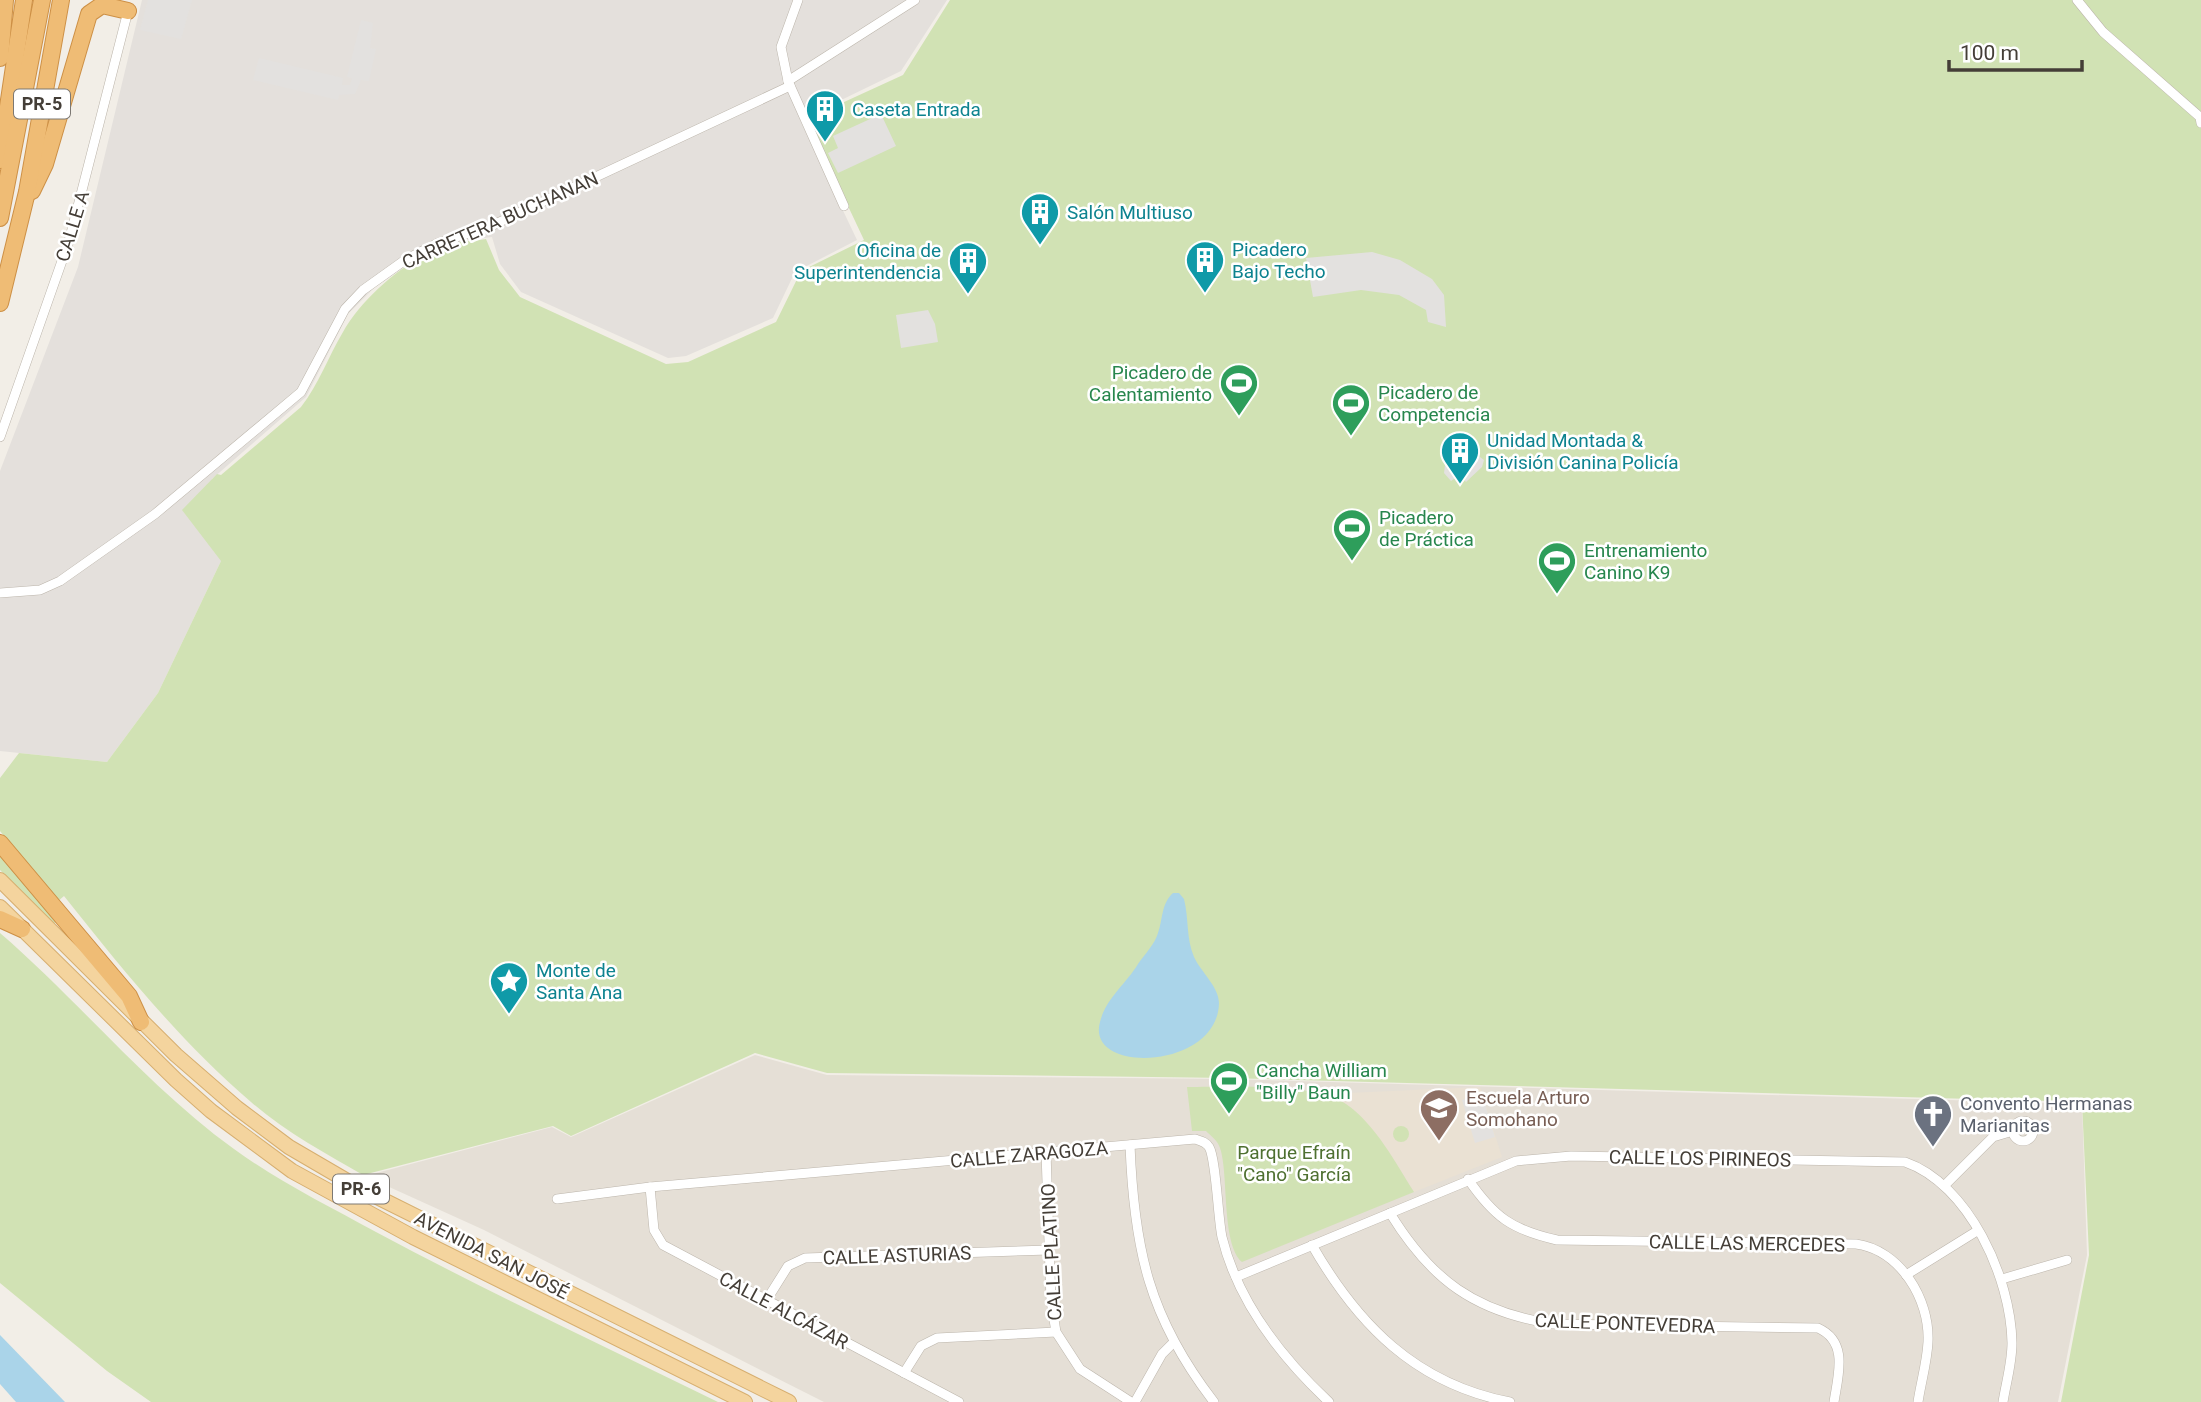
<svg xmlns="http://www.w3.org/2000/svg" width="2201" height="1402" viewBox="0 0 2201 1402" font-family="Roboto,sans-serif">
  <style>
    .residential { fill: #e5dfd6 }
    .industrial { fill: #e4e0dc }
    .education { fill: #eae1d3 }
    .green { fill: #d1e2b4 }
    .parking { fill: #e3e1df }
    .water { fill: #aad4e9 }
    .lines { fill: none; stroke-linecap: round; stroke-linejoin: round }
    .street-casing { stroke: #bcb5ab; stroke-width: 10 }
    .primary-casing { stroke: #d7af70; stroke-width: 16 }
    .highway-casing { stroke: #cd9046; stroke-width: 18 }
    .street { stroke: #fff; stroke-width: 9 }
    .primary { stroke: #f4d49e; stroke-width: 14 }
    .highway { stroke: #efbc75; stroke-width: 16 }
    .labels { text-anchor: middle; stroke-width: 5; stroke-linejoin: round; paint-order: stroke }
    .shield { fill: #fff; stroke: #7c7873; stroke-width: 2 }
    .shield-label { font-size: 18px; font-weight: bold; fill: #443e37 }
    .culture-label { font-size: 19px; fill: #0d838f; stroke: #fff; text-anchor: start }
    .street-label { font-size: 19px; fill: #443e37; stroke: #fff }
    .leisure-label { font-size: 19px; fill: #27864d; stroke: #fff; text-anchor: start }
    .education-label { font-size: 19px; fill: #785e54; stroke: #fff; text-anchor: start }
    .worship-label { font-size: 19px; fill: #5b616d; stroke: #fff; text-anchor: start }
    .park-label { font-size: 19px; fill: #4e7030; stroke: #fff }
  </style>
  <rect width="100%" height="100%" fill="#f2eee7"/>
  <polygon class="residential" points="755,1055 827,1075 1229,1079 2082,1104 2087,1255 2058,1402 824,1402 484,1230 365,1176 552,1127 571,1137"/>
  <polygon class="industrial" points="142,0 947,0 901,71 800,120 857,240 795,272 773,318 686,356 668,358 521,292 500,264 492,237 453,242 407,265 374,288 348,314 306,397 212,479 221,561 158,693 107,762 0,751 0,471 78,267"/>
  <polygon class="education" points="1480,1087 1502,1157 1414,1192 1384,1146 1354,1110 1325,1094"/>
  <g class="green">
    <path d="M950 0H2201V1402H2061L2089 1255 2082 1102 1230 1078 827 1073 755 1053 571 1136 553 1126 363 1175C325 1153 285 1132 251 1102 180 1041 122 969 64 896L57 902 0 831V778L19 753 107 762 158 693 221 561 182 510 217 474 221 475 301 407C319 384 328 357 343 332 364 295 412 254 454 243 464 241 476 241 486 239L499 270 520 297 666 364 688 362 776 322 801 271 864 240 807 119 903 75Z"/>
    <polygon points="0,850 57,921 55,923 51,922 0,870"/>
    <path d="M0 933C80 1002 148 1087 234 1149 278 1181 328 1206 376 1232 488 1292 604 1346 718 1402H151L107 1371 0 1283Z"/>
    <path d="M1187 1087C1226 1087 1315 1082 1346 1104 1376 1125 1395 1162 1414 1192L1242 1262C1221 1244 1229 1174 1220 1148 1218 1141 1211 1136 1206 1131H1192Z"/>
    <circle cx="1401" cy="1134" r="8"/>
  </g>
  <g class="parking">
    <polygon points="148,0 192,0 181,39 140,30"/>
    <polygon points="361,20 373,23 370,48 376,49 369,81 361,80 355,94 339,95 338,100 253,80 259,58 343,78 342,85 350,85 352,78 347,77"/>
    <polygon points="881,114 896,146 838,173 828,153 838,148 833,136"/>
    <polygon points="1372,252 1400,260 1432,279 1444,295 1446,327 1428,322 1426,310 1399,295 1361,290 1313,297 1306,258"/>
    <polygon points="928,310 935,324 938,342 901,348 896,315"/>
    <polygon points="1449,434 1484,460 1482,467 1466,482 1460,475 1451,481 1444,473"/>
    <polygon points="1482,1094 1495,1137 1475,1143 1462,1100"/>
  </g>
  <g class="water">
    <path d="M1173 893H1179L1184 899C1189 919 1186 938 1194 957 1201 972 1219 987 1219 1003 1218 1070 1085 1075 1100 1022 1106 998 1126 984 1138 964 1144 955 1155 944 1158 933 1163 919 1161 904 1173 893Z"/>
    <polygon points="0,1335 65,1402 16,1402 0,1384"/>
  </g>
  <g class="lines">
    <g class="street-casing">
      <g id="street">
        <polyline points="798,0 781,47 788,81 844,206"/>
        <polyline points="2077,0 2103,32 2200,117 2201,123"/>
        <polyline points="788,81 915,0"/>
        <polyline points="0,437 69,241 128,11"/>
        <polyline points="0,593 40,590 60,581 155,514 301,392 345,309 363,290 405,260 438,243 491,226 790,86"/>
        <circle cx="2023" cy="1131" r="10"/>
        <path d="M1130 1145C1134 1249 1149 1318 1214 1402"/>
        <polyline points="1046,1152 1051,1301 1056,1332 1080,1369 1131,1402"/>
        <path d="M1468 1179C1494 1217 1512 1230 1557 1240L1856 1244C1900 1250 1930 1299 1928 1342 1927 1362 1921 1382 1918 1402"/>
        <polyline points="1946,1184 1993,1137 2013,1131"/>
        <polyline points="650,1187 654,1230 663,1245 959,1402"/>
        <path d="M557 1199 650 1187 1195 1139C1201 1141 1206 1142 1209 1147 1216 1158 1218 1219 1222 1237 1238 1303 1281 1357 1329 1402"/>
        <path d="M1390 1213C1431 1280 1475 1312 1553 1324L1818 1328C1849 1342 1838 1375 1834 1402"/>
        <path d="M1312 1245C1358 1325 1416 1384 1510 1402"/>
        <polyline points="1906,1275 1977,1231"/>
        <path d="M1236 1277 1516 1161 1571 1156 1905 1162C1969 1184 2011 1278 2012 1343 2012 1363 2006 1383 2003 1402"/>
        <polyline points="2002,1279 2067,1260"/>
        <polyline points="766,1301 788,1266 805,1258 1049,1250"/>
        <polyline points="904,1373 921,1346 937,1338 1056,1332"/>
        <polyline points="1135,1402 1162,1354 1174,1342"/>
      </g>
    </g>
    <g class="primary-casing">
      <g id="primary">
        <polyline points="0,880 176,1055 237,1108 289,1147 361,1189 789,1402"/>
        <polyline points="0,907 176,1080 211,1111 292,1171 413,1237 745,1402"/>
      </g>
    </g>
    <g class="highway-casing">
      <g id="highway">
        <polyline points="0,58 5,0"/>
        <polyline points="0,160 24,0"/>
        <polyline points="32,191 45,164 89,14 102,5 128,11"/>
        <polyline points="0,218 42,0"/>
        <polyline points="0,303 27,192 61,0"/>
        <polyline points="0,843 129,996 141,1022"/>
        <polyline points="0,919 22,929"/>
      </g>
    </g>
    <use href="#street" class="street"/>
    <use href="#primary" class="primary"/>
    <use href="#highway" class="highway"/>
  </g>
  <defs>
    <g id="building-pin" transform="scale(2.0125)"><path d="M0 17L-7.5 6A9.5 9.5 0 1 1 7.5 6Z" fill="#0f9aa8" stroke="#fff"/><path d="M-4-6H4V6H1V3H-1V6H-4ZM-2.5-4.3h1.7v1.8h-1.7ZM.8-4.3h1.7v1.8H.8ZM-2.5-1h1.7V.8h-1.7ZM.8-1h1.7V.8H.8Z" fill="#fff"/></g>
    <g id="stadium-pin" transform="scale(2.0125)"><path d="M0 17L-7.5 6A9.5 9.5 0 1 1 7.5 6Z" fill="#2e9e5b" stroke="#fff"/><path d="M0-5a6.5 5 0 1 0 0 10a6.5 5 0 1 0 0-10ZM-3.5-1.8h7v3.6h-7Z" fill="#fff"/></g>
    <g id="sight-pin" transform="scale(2.0125)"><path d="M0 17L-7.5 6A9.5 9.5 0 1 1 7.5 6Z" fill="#0f9aa8" stroke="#fff"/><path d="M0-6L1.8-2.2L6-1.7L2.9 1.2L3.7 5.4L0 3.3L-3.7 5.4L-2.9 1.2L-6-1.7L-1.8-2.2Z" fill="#fff"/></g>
    <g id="school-pin" transform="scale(2.0125)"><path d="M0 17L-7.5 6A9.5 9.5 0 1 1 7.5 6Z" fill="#8d6e63" stroke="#fff"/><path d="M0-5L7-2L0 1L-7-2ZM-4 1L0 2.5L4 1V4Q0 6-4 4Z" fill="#fff"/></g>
    <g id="church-pin" transform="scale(2.0125)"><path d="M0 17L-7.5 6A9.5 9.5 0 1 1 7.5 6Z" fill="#6b7280" stroke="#fff"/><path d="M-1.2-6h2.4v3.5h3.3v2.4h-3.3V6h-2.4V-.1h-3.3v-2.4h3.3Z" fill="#fff"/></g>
  </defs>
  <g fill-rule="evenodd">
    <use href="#building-pin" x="825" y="109"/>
    <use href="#building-pin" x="1040" y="212"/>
    <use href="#building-pin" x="1205" y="260"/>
    <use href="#building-pin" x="968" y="261"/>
    <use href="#stadium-pin" x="1239" y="383"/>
    <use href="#stadium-pin" x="1351" y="403"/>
    <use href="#building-pin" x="1460" y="451"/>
    <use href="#stadium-pin" x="1352" y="528"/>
    <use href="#stadium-pin" x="1557" y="561"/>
    <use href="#sight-pin" x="509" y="981"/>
    <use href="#stadium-pin" x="1229" y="1081"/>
    <use href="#school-pin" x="1439" y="1108"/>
    <use href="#church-pin" x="1933" y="1114"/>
  </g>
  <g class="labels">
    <g class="shield">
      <rect x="14" y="89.5" width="56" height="29" rx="5"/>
      <rect x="333" y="1174.5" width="56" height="29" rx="5"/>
    </g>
    <g class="shield-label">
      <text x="42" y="110">PR-5</text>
      <text x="361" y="1195">PR-6</text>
    </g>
    <g class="culture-label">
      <text x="852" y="116">Caseta Entrada</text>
      <text x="1067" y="219">Salón Multiuso</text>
      <text x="1232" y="256">Picadero<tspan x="1232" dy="22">Bajo Techo</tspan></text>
      <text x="941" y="257" text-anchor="end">Oficina de<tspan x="941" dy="22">Superintendencia</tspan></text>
      <text x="1487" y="447">Unidad Montada &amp;<tspan x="1487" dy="22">División Canina Policía</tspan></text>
      <text x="536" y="977">Monte de<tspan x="536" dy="22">Santa Ana</tspan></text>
    </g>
    <g class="street-label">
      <text transform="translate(500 220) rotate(-24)" y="7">CARRETERA BUCHANAN</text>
      <text transform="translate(72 226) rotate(-73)" y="7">CALLE A</text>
      <text transform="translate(1029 1154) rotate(-5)" y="7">CALLE ZARAGOZA</text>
      <text transform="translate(1700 1158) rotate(1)" y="7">CALLE LOS PIRINEOS</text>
      <text transform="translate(1747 1243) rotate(1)" y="7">CALLE LAS MERCEDES</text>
      <text transform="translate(1051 1252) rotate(-93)" y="7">CALLE PLATINO</text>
      <text transform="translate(492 1255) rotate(27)" y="7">AVENIDA SAN JOSÉ</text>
      <text transform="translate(897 1255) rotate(-2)" y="7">CALLE ASTURIAS</text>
      <text transform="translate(784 1310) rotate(28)" y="7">CALLE ALCÁZAR</text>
      <text transform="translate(1625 1323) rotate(2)" y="7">CALLE PONTEVEDRA</text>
    </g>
    <g class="leisure-label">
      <text x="1212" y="379" text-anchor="end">Picadero de<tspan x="1212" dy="22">Calentamiento</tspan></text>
      <text x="1378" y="399">Picadero de<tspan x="1378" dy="22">Competencia</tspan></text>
      <text x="1379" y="524">Picadero<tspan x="1379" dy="22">de Práctica</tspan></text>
      <text x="1584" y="557">Entrenamiento<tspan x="1584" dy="22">Canino K9</tspan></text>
      <text x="1256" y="1077">Cancha William<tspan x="1256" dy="22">"Billy" Baun</tspan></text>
    </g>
    <g class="education-label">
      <text x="1466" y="1104">Escuela Arturo<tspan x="1466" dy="22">Somohano</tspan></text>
    </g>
    <g class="worship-label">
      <text x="1960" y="1110">Convento Hermanas<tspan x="1960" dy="22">Marianitas</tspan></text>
    </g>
    <g class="park-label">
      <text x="1294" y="1159">Parque Efraín<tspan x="1294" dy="22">"Cano" García</tspan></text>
    </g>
  </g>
  <path d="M1949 60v10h133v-10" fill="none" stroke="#443e37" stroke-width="3.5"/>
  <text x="1960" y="60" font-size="21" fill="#443e37" stroke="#ffffff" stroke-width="5" paint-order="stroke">100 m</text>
</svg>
